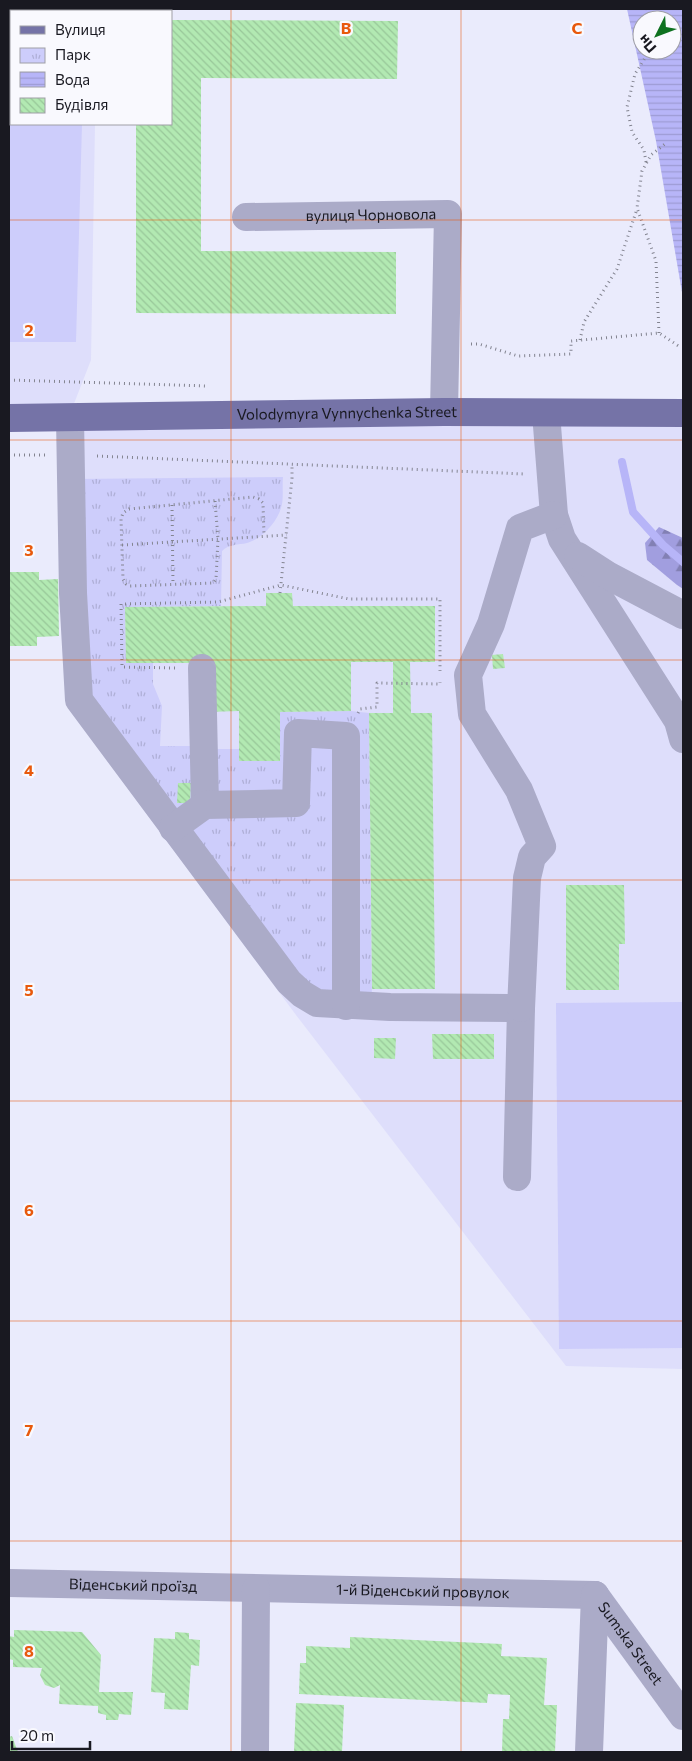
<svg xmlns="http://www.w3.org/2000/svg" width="692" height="1761" viewBox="0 0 692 1761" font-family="Commissioner,sans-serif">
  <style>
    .built { fill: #dedefb }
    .forest { fill: url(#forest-firs) }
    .park { fill: url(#park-tufts) }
    .pitch { fill: #cdcdfb }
    .water { fill: url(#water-rules); fill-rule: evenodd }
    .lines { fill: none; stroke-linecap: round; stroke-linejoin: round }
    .stream { stroke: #b7b5f8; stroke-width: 8 }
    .building { fill: url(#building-back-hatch) }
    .path { stroke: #838490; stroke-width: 3; stroke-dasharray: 1 4; stroke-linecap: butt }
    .minor { stroke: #ababc8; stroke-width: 28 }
    .major { stroke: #7573a7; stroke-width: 28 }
    .grid { fill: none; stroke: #e8590c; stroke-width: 1; stroke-opacity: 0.55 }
    .labels { text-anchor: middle; stroke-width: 4.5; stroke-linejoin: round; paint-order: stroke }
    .street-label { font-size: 15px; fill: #191921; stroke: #f9f9fe }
    .grid-label { font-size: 16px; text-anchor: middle; font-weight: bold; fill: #e8590c; stroke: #f9f9fe; stroke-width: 4.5; stroke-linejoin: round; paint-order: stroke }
  </style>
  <defs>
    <pattern id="forest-firs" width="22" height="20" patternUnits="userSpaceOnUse" patternTransform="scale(1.25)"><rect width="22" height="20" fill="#a19edf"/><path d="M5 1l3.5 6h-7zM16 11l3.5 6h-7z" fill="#8280b4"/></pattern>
    <pattern id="park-tufts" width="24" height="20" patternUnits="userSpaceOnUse" patternTransform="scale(1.25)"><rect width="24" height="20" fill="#cdcdfb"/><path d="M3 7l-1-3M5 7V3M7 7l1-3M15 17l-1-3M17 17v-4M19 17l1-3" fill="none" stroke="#afafd7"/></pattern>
    <pattern id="water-rules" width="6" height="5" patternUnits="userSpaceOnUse" patternTransform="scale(1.25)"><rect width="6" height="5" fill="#b7b5f8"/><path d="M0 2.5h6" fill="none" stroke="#9d9bd4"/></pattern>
    <pattern id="building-back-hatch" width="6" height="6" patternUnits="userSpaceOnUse" patternTransform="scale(1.25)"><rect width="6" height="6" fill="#b2e9b2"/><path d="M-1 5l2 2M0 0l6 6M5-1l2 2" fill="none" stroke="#98c799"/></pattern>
  </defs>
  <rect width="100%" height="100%" fill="#eaebfc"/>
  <polygon class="built" points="9,9 97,9 97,11 11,11 11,124 95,124 91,360 68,419 683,419 683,538 659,527 677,585 683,589 683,1369 566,1366 296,1015 71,712 68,420 9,420"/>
  <polygon class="forest" points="659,527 683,538 683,589 677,585 647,560 645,543"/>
  <path class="park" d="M283 477C282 487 284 499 281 508 277 522 262 539 247 543 238 545 229 544 222 551L221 606 125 607 126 663H153V684L162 706 160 746H196L200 749H239L280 761V712L351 711 369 713 372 1006 316 1002 81 700 73 479Z"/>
  <g class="pitch">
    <polygon points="9,9 86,9 86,11 11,11 11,124 82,124 76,342 9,342"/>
    <polygon points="683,1002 683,1348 559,1349 556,1003"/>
  </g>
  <path class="water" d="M627 9H683V298L656 141ZM642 20H672V50H642Z"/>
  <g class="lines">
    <polyline class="stream" points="622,462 633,512 663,545 683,562"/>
  </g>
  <g class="building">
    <polygon points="171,20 398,21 397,79 201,78 201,251 396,252 396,314 136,313 136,124 171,124"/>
    <polygon points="9,572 39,572 39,580 58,579 59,636 37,637 37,646 9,646"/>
    <polygon points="266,593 292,593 293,606 435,606 435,662 410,662 411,713 432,713 435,989 372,989 369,713 393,713 393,662 351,662 351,711 280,712 280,761 239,761 239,711 209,712 209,663 126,663 125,607 266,606"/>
    <polygon points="503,654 505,668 493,669 492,655"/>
    <polygon points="178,783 191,783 190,803 177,803"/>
    <polygon points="566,885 624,885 625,944 619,944 619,990 566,990"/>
    <polygon points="432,1034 494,1034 494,1059 433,1059"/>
    <polygon points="374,1038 396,1038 395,1059 374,1058"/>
    <polygon points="14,1630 82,1632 101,1655 99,1692 133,1692 131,1715 119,1714 118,1720 106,1720 106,1715 98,1713 98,1706 59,1704 60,1685 54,1688 45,1685 40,1675 42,1668 13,1667 13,1660 9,1659 9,1636 14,1637"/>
    <polygon points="175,1632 189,1633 189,1639 200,1640 199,1666 191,1665 188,1710 164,1709 165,1693 151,1692 154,1638 175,1639"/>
    <polygon points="350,1637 502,1644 501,1656 547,1658 544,1705 557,1705 555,1752 502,1752 503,1719 509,1719 510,1695 488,1694 487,1703 299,1694 300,1663 306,1663 306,1646 350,1648"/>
    <polygon points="296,1703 344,1705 342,1752 294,1752"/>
    <polygon points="12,1736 18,1752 9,1752 9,1737"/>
  </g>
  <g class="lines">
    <g class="path">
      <polyline points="647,9 650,20"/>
      <polyline points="646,162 644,150 632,132 627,107 635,74 650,50"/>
      <polyline points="659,333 656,261 637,208 642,171 651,155 665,144"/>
      <polyline points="580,340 584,322 617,269 637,209"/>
      <polyline points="471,344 479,344 518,356 571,354 571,341 659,333 680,347"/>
      <polyline points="9,380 208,386"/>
      <polyline points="9,455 46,455"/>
      <polyline points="97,456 525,474"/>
      <polyline points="215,501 218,539 216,579 213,583 130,586 126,584 123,579 121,519 123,513 129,509 253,497 259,499 263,503 264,536"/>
      <polyline points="172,505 173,585"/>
      <polyline points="122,545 287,535"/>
      <polyline points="280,593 292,478 292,464"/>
      <polyline points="175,668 122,667 121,604 218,602 281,585 349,599 440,599 440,671"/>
      <polyline points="358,713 360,709 377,707 377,683 440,684 440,682"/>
    </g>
    <g class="minor">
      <path id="s1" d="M246 217 448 214 444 412"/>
      <polyline points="546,413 554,515 562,539 678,721 683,739"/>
      <polyline points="70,418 73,593 79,700 289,982 302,994 317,1003 390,1007 521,1008 517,1177"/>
      <polyline points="578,556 609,576 683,615"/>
      <polyline points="202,668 205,805"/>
      <polyline points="173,828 205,805 296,803 298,733 346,736 346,1006"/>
      <polyline points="521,1008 527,878 532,857 542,846 519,790 472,714 468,675 491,624 520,528 554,515"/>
      <path id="s2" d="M9 1583 595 1595"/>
      <path id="s3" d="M595 1595 683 1716"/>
      <polyline points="255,1752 256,1589"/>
      <polyline points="589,1752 595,1595"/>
    </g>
    <path class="major" id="s4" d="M9 418 444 412 683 413"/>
  </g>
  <path class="grid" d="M231 9V1752M461 9V1752M9 220H683M9 440H683M9 660H683M9 880H683M9 1101H683M9 1321H683M9 1541H683"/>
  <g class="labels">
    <g class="street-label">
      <text dy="5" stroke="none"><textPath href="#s1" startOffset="125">вулиця Чорновола</textPath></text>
      <text dy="5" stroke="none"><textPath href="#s4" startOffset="338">Volodymyra Vynnychenka Street</textPath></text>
      <text dy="5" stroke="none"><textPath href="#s2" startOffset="124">Віденський проїзд</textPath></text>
      <text dy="5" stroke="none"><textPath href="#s2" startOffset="414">1-й Віденський провулок</textPath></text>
      <text dy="5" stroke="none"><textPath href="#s3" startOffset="60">Sumska Street</textPath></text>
    </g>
  </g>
  <g class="grid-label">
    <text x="346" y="34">B</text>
    <text x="577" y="34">C</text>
    <text x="29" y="336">2</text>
    <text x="29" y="556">3</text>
    <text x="29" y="776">4</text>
    <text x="29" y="996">5</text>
    <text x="29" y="1216">6</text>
    <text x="29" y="1436">7</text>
    <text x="29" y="1657">8</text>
  </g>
  <rect width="692" height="1761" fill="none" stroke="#191921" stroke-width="20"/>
  <rect x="10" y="10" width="162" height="115" fill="#f9f9fe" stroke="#9f9fa6"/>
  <rect x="20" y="26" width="25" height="8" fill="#7573a7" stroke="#9f9fa6"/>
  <text x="55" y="35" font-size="15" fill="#191921">Вулиця</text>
  <rect x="20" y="48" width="25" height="15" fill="url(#park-tufts)" stroke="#9f9fa6"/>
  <text x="55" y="60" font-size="15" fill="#191921">Парк</text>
  <rect x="20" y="72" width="25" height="15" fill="url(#water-rules)" stroke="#9f9fa6"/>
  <text x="55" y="85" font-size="15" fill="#191921">Вода</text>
  <rect x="20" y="98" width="25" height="15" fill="url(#building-back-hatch)" stroke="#9f9fa6"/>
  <text x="55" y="110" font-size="15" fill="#191921">Будівля</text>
  <g transform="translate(657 35) rotate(228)"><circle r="24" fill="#f9f9fe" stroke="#9f9fa6"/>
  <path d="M0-4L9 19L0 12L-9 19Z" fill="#0e7120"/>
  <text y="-8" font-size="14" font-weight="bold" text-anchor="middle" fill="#191921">Пн</text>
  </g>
  <path d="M12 1741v8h78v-8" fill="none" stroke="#191921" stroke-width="2.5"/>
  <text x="20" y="1741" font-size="15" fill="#191921" stroke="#f9f9fe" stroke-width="4" paint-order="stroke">20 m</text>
</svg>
